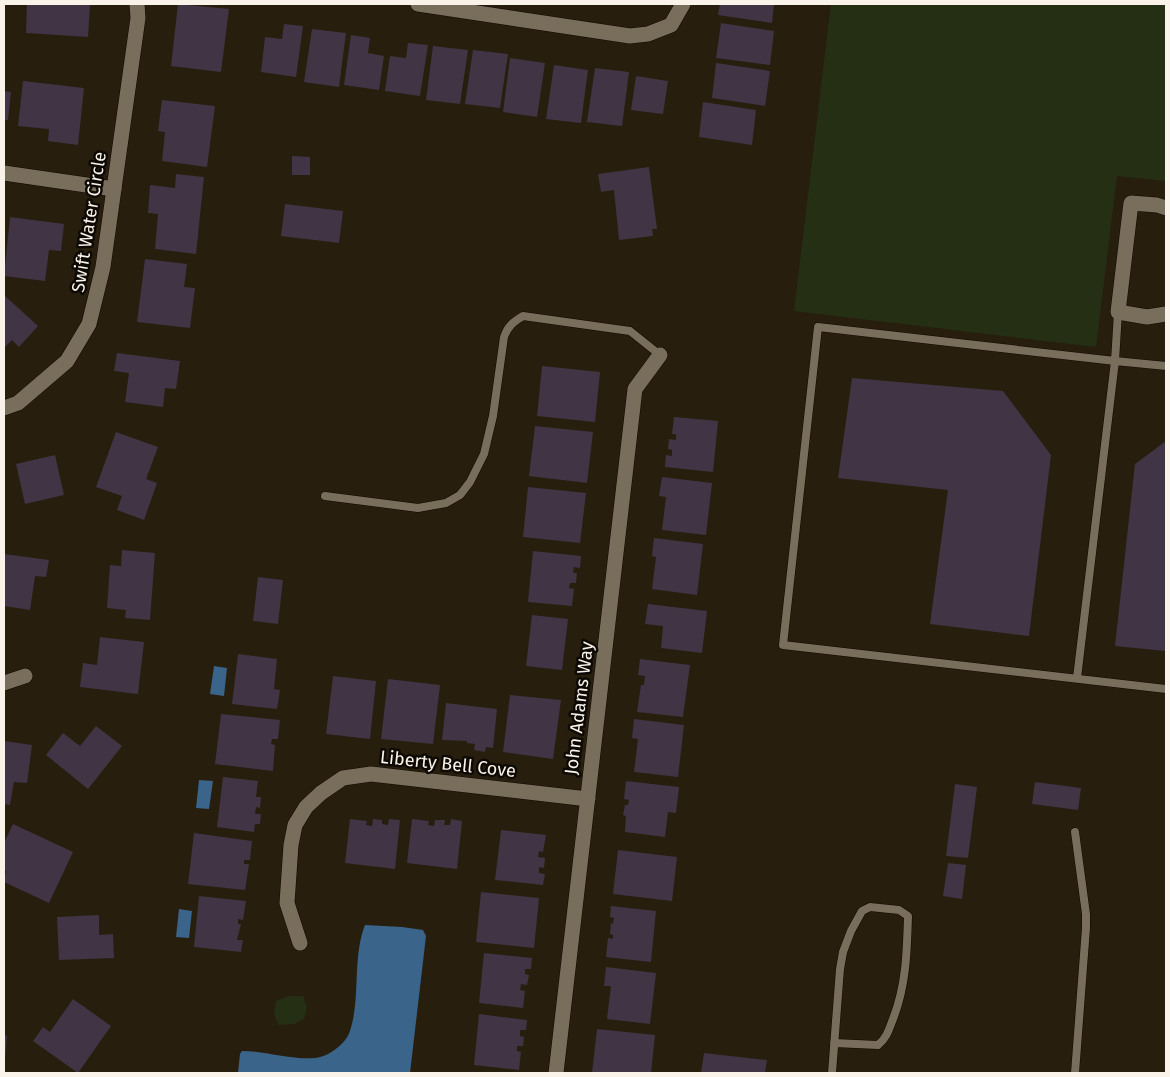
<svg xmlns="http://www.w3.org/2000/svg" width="1170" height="1077" viewBox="0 0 1170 1077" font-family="'Fira Sans',sans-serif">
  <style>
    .green { fill: #242f13 }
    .water { fill: #3a6489 }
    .building { fill: #413444 }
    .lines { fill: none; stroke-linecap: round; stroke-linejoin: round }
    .lane-casing { stroke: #100800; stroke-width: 9 }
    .street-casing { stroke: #100800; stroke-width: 16 }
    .lane { stroke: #796d5b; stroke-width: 8 }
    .street { stroke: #796d5b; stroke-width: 15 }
    .labels { text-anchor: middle; stroke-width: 5; stroke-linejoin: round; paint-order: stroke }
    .street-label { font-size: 18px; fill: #faf3e9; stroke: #0d0904 }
  </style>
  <rect width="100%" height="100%" fill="#281e0e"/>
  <g class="green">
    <polygon points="831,4 1166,4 1166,181 1117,176 1096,347 794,311"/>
    <polygon points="288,996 303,996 307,1007 304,1019 294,1024 279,1025 274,1015 276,1001"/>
  </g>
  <g class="water">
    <polygon points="214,666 227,668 224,696 210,694"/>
    <polygon points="199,780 213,781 209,809 196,808"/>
    <polygon points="179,909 192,911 189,938 176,937"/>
    <path d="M365 925 402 927 423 930 426 936 410 1073H238L240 1054 242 1051C266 1051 292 1060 315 1058 328 1057 346 1044 350 1031 361 997 352 958 365 925Z"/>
  </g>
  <g class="building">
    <polygon points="27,4 90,4 88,37 26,33"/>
    <polygon points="178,4 229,9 221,72 171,66"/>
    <polygon points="720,4 774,4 772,23 718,15"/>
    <polygon points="721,23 774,31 770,65 716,58"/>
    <polygon points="284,24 303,26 296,77 261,72 265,37 282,39"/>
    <polygon points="312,29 346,33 339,87 304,82"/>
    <polygon points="351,35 370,38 368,53 384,56 379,90 344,85"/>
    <polygon points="408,43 428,45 420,96 385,91 390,56 406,58"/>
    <polygon points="433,46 468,50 460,104 426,100"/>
    <polygon points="473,50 508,54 500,108 465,104"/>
    <polygon points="510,58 545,63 537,117 503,112"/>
    <polygon points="716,63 770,71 765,106 712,98"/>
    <polygon points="554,65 588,70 581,123 546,119"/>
    <polygon points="595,68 629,72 622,126 587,122"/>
    <polygon points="636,76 668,81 663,114 631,110"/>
    <polygon points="23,81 84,88 78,145 48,141 49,129 18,126"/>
    <polygon points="4,91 11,92 8,120 4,120"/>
    <polygon points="162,100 215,106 207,167 162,161 165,132 158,131"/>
    <polygon points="703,102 756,110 752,145 699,137"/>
    <polygon points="292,156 310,157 310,175 292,175"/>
    <polygon points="649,167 657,229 652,229 653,236 619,240 614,190 601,192 598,174"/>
    <polygon points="176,174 204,177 196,254 155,249 158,214 148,213 150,185 175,188"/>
    <polygon points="285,204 343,211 339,243 281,236"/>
    <polygon points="10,217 64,224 61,251 49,250 45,281 4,276"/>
    <polygon points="145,259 187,264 184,287 195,288 190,328 137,322"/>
    <polygon points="4,295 38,326 19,347 12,340 4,348"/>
    <polygon points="117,353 180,361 176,389 165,388 163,407 125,402 129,373 114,371"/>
    <polygon points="542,366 600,372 595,422 537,416"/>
    <polygon points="852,378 1003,391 1051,455 1029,636 930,624 948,490 838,478"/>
    <polygon points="674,417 718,421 713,472 665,467 666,455 672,456 672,450 668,449 669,439 676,440 676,434 672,434"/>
    <polygon points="535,426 593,432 587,483 529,476"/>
    <polygon points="116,432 158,447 146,479 157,483 144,520 117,510 122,496 96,487"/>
    <polygon points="1166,441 1166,651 1115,646 1135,464"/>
    <polygon points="55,455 64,495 25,504 16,464"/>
    <polygon points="662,477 712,483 706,535 662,530 666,497 659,496"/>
    <polygon points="528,487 586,493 580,543 523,537"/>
    <polygon points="654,538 703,544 697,595 652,589 656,557 652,556"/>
    <polygon points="122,550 155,553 150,620 125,618 126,610 107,608 110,565 121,566"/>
    <polygon points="533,551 581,556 580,568 574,567 573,573 577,573 576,583 570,583 569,588 574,589 572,606 528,602"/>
    <polygon points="4,554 49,560 46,577 35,576 30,610 4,606"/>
    <polygon points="258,577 283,580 278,624 253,621"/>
    <polygon points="648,604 707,611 702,653 661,648 663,626 645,624"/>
    <polygon points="532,615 568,619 562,670 526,666"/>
    <polygon points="100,637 144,642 138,694 80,687 83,663 97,665"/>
    <polygon points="238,654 277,659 274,689 280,690 277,709 232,704"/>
    <polygon points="640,659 690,665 683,717 637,712 641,685 644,685 645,676 638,675"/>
    <polygon points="333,676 376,681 370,739 326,734"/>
    <polygon points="388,679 440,685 433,744 381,739"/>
    <polygon points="510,695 561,700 553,759 503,752"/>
    <polygon points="446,703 497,709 493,748 486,747 485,752 474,750 475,744 467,743 467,741 442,740"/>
    <polygon points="221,714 280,720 278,739 272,739 271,744 275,745 273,771 215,764"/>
    <polygon points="634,719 684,725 678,777 634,772 638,739 632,738"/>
    <polygon points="96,726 122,746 88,789 46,755 63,733 80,746"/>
    <polygon points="4,741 32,745 27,783 14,782 10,805 4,804"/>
    <polygon points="223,777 258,781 256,797 261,797 260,808 256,807 255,814 261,814 260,824 255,824 254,832 217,827"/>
    <polygon points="626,781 679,787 676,813 668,812 665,837 625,832 626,816 623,815 625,805 628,805 629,800 624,799"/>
    <polygon points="1035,782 1081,788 1078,810 1032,804"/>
    <polygon points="955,784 977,787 968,858 946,856"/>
    <polygon points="350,819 367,821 366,825 372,826 373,819 382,820 382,824 388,825 389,819 400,820 395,869 345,863"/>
    <polygon points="412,819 429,821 428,825 434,826 435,820 445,820 444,825 450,825 451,819 462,821 457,869 407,863"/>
    <polygon points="13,824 73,852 49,903 4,882 6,871 4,870 4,843"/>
    <polygon points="501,830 546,835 543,852 539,851 538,857 545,858 544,868 539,867 539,873 545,874 543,885 495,880"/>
    <polygon points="194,833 252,841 250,860 244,860 244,864 249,864 245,890 188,884"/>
    <polygon points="618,850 677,857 672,901 613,894"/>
    <polygon points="948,863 966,865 962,899 943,896"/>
    <polygon points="481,892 539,898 534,948 476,942"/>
    <polygon points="199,896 246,901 243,920 238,919 238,924 241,924 237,940 243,940 241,952 194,947"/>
    <polygon points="611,906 656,911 651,962 606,957 608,938 613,939 613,935 610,934 611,923 613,924 614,918 610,917"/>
    <polygon points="99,915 99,935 113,934 114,958 59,960 57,917"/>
    <polygon points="484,953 532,958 531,969 525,969 525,974 529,975 527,985 521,984 520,990 525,991 523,1008 479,1003"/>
    <polygon points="606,967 656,973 650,1024 607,1019 611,986 604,986"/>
    <polygon points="73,999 111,1026 78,1073 33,1041 43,1027 50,1032"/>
    <polygon points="479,1014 527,1020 526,1030 520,1030 520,1036 524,1037 523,1046 517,1046 517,1051 521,1052 519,1070 474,1065"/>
    <polygon points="597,1029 655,1035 651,1073 592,1073"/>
    <polygon points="4,1035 7,1036 5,1058 4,1058"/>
    <polygon points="704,1053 767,1060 765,1073 701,1073"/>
  </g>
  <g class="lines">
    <g class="lane-casing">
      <g id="lane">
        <polyline points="1118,312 1115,361 818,327 783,645 1166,689"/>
        <path d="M325 496 418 508 446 503 460 495 470 482 484 454 493 416 504 337C508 326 513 322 523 316L630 331 660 355"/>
        <polyline points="1077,678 1115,361 1166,366"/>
        <path d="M832 1073 840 969 843 952 851 931 862 911 870 907 899 910 908 916C907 952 906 986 893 1019 889 1029 887 1038 878 1045L834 1043"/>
        <polyline points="1075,1073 1086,928 1086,914 1075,832"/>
      </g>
    </g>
    <g class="street-casing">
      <g id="street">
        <polyline points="418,4 630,36 648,34 671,25 683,4"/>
        <polyline points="4,173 114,189"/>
        <polyline points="1166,208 1157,205 1131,203 1118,312 1147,317 1166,314"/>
        <polyline points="4,408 18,403 67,361 89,324 103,267 138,18 137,4"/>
        <polyline points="4,683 25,676"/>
        <polyline points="300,943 287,903 291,845 295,825 306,807 321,793 343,778 371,774 588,799"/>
        <polyline points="556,1073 635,389 660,355"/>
      </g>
    </g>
    <use href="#lane" class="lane"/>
    <use href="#street" class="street"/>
  </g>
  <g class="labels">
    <g class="street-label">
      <text transform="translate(89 222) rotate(-81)" y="6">Swift Water Circle</text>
      <text transform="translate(579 708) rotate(-83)" y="6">John Adams Way</text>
      <text transform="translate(448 764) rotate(6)" y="6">Liberty Bell Cove</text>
    </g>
  </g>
  <rect width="1170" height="1077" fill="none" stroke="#faf3e9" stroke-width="10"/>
</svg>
